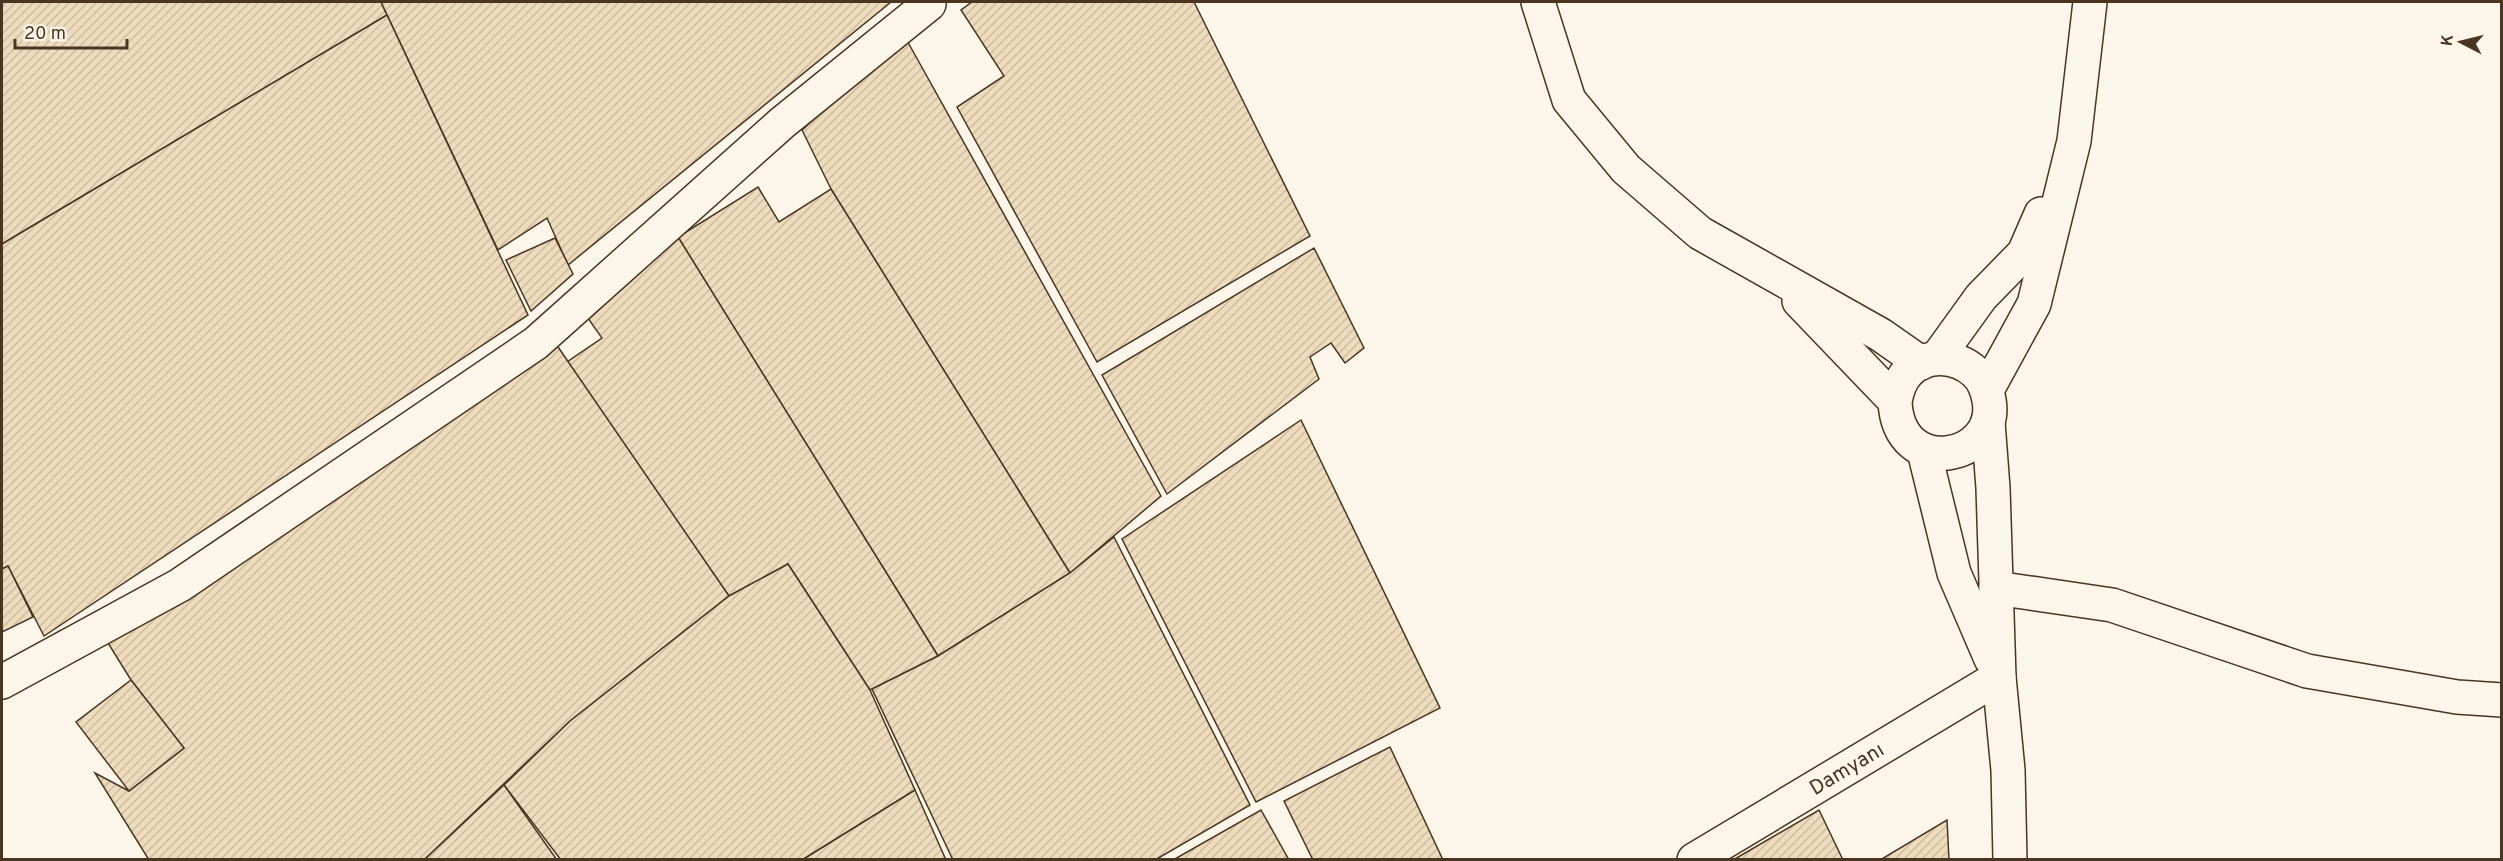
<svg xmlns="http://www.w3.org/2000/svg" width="2503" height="861" viewBox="0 0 2503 861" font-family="Overpass,sans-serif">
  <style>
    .building { fill: url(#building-hatch); stroke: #4a3520; stroke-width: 1.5 }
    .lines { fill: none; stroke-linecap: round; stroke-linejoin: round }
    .minor-casing { stroke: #4a3520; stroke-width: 36 }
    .minor { stroke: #fbf6e9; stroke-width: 33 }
    .labels { text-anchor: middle; stroke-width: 4.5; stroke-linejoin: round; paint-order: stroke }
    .street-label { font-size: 21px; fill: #4a3520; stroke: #fbf6e9 }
  </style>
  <defs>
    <pattern id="building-hatch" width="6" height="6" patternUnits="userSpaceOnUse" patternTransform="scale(1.5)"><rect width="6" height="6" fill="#ecdcbc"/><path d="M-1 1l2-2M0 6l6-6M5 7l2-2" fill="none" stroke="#ccbda1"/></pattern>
  </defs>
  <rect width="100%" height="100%" fill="#fbf6e9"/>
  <g class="building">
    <polygon points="2,2 381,2 387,15 2,244"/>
    <polygon points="381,2 891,2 568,265 547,218 498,250"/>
    <polygon points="972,2 1194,2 1310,236 1097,362 957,107 1004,76 961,10"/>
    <polygon points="387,15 528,315 44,636 8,566 2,569 2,244"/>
    <polygon points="905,37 1161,496 1070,573 831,189 802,130"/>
    <polygon points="758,187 779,222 831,189 1070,573 938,656 678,237"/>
    <polygon points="678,237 938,656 870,690 788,564 729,596 567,362 602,338 585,314"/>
    <polygon points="555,238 573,274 531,311 506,260"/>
    <polygon points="1314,248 1364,348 1345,363 1331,343 1310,357 1319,379 1167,494 1102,375"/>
    <polygon points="556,344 729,596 570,721 424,860 149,860 95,773 129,791 184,748 131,680 108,643 375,468"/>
    <polygon points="1301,420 1440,708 1256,802 1122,539"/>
    <polygon points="1114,537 1250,805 1155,860 953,860 872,689 938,656 1070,573"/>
    <polygon points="788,564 870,690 915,790 802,860 561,860 504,785 570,721 729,596"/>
    <polygon points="8,566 33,617 2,632 2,569"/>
    <polygon points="131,680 184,748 129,791 76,722"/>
    <polygon points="1390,747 1443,860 1313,860 1284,801"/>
    <polygon points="504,785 557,860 424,860"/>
    <polygon points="915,790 946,860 802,860"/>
    <polygon points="1261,810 1289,860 1173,860"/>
    <polygon points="1819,810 1843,860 1733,860"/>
    <polygon points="1947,820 1949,860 1880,860"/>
  </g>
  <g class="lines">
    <g class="minor-casing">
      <g id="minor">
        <polyline points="1538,2 1569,100 1626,169 1700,233 1881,335 1921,363"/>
        <path d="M1799 301 1895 401C1898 481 2000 460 1989 400 1987 389 1983 379 1975 372 1956 355 1926 353 1908 372 1900 380 1897 391 1895 401"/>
        <polyline points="1937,358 1981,297 2024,253 2041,214"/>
        <polyline points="1987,390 2034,304 2074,141 2090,2"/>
        <polyline points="1988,422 1993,488 1999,677 2008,770 2010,860"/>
        <polyline points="1924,451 1954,573 1991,659"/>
        <polyline points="1996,588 2112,605 2307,671 2457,697 2502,700"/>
        <polyline points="2,682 180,585 536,343 782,123 929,4"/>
        <path id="s1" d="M1694 860 1999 677"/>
      </g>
    </g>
    <use href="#minor" class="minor"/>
  </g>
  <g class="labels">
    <g class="street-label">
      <text dy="7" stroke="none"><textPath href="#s1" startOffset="178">Damyanı</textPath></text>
    </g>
  </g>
  <rect width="2503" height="861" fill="none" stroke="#4a3520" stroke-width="6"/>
  <g transform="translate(2461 42) rotate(277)" stroke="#fbf6e9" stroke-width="4.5" paint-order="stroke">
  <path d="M0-4.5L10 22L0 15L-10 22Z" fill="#4a3520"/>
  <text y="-9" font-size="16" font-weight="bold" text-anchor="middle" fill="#4a3520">K</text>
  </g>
  <path d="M15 39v9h112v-9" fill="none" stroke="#4a3520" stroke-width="3"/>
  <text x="24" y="39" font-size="18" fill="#4a3520" stroke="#fbf6e9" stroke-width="4.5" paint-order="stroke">20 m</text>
</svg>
